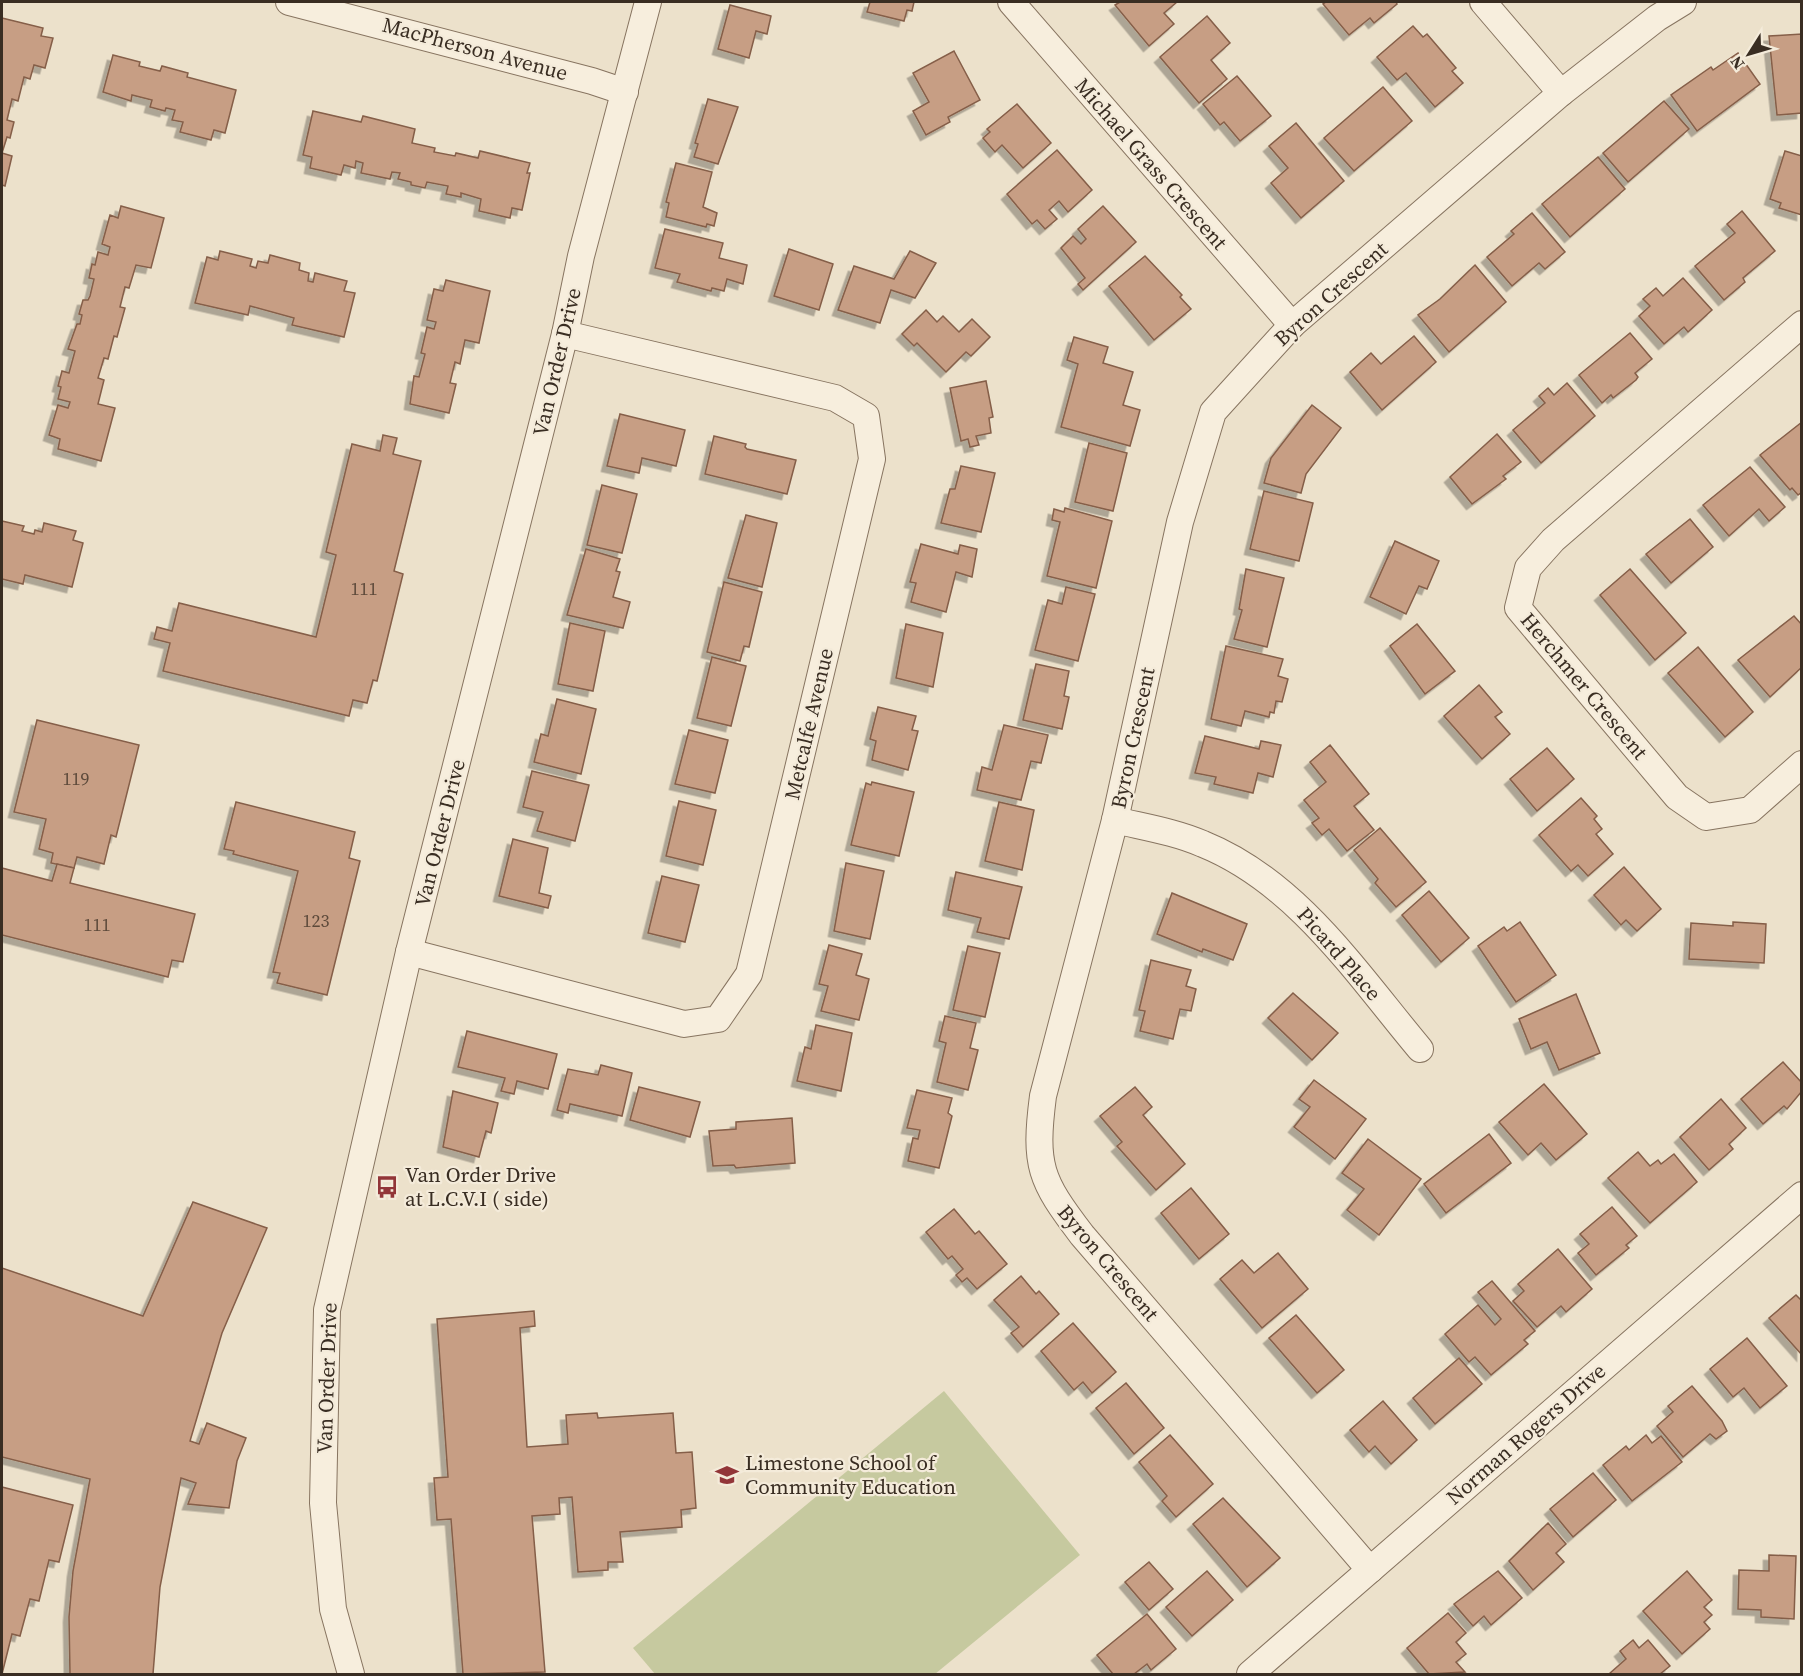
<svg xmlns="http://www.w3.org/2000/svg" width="1803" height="1676" viewBox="0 0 1803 1676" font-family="'Source Serif 4',serif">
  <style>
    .green { fill: #c6c99f }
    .building { fill: #c79e84; stroke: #855e48; stroke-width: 1.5; filter: url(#shadow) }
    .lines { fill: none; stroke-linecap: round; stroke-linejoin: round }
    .street-casing { stroke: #877460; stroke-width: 28 }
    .street { stroke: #f7eedd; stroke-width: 26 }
    .labels { text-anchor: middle; stroke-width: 4.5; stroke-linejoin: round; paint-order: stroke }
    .number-label { font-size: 18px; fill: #5c493a }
    .street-label { font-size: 21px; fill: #392d22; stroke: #f4ebda }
    .poi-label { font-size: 21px; fill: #392d22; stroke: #f4ebda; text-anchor: start }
  </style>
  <defs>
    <filter id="shadow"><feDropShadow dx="-5.5" dy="5.5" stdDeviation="0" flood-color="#0004"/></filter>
  </defs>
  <rect width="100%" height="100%" fill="#ece1cb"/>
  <polygon class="green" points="944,1391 1080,1555 935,1674 655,1674 633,1648"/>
  <g class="building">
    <polygon points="870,2 914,2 912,11 907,10 904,21 867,12"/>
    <polygon points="1120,2 1177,2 1164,13 1174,24 1149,46 1115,5"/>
    <polygon points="1326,2 1396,2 1397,4 1374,23 1370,18 1349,35 1323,4"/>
    <polygon points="730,5 771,16 767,34 756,31 749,58 718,49"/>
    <polygon points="1207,16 1230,43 1211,60 1227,79 1199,103 1160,57"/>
    <polygon points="2,18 43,28 41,36 53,38 45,68 34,65 30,79 24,77 18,101 12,99 7,120 14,122 10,138 7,137 2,153 12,156 5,186 2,185"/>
    <polygon points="1413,26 1423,37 1427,34 1456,68 1452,71 1463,83 1435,107 1406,73 1397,80 1377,57"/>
    <polygon points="1802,34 1802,113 1777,115 1769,36"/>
    <polygon points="954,51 980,100 948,117 950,122 926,135 913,111 929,102 913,73"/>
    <polygon points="1738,53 1760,84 1697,131 1671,95 1711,67 1713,70"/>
    <polygon points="113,55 140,62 139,66 160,71 162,66 188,73 187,77 236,90 225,133 214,130 211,140 180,132 183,122 172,120 175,110 166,108 165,111 150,107 152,100 132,95 131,101 103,92"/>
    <polygon points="1237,76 1271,116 1240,141 1224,122 1220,125 1203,104"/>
    <polygon points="1383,87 1412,121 1354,171 1324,138"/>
    <polygon points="708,99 738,107 718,164 694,157 698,144 695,143"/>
    <polygon points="1664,101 1689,129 1628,182 1603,153"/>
    <polygon points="1017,104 1051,143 1023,168 1002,145 995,152 983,138 990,132 987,129"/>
    <polygon points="313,111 361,122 363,116 415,129 412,143 435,148 434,152 455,156 456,153 478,158 480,151 530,163 527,173 530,173 522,210 512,208 510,218 479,211 481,199 461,193 461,197 446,194 448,186 427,182 425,188 411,185 411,182 398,179 400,173 392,172 390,179 361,173 363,163 356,161 355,168 344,165 341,175 310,168 312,157 303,155"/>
    <polygon points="1296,123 1344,181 1301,218 1271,183 1288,168 1269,146"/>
    <polygon points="1057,150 1092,190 1068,212 1059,201 1049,210 1057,219 1045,229 1037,220 1032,224 1007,194"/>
    <polygon points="1785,151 1802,156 1802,215 1779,208 1781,203 1770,199"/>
    <polygon points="1598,157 1625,189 1570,237 1542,204"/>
    <polygon points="676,163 712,172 703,207 717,213 714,226 707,224 706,227 666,217 669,203 666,202"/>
    <polygon points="121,206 164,218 151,268 136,265 129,288 125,287 120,307 125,308 117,337 114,336 108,359 104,358 98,378 104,380 98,404 115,408 101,461 58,449 60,439 49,435 58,405 68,408 70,402 58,399 61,387 58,386 62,371 69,373 75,351 68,349 77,324 80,324 82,315 79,314 83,300 88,300 90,296 94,279 89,278 92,264 95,265 98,252 108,255 110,247 102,244 110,215 118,218"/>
    <polygon points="1103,206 1136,242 1083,290 1078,284 1085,278 1061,248 1073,236 1081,244 1086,239 1078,229"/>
    <polygon points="1742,211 1775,251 1743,278 1745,282 1724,300 1695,266 1735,233 1727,224"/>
    <polygon points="1532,213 1565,252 1545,269 1539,263 1512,286 1487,257 1514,234 1511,231"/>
    <polygon points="665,229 723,243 719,258 747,265 743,284 727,279 724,291 712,288 711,291 677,282 680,274 655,268"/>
    <polygon points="789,249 833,264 819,310 774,296"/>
    <polygon points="220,251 252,259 250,266 256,268 258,261 268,263 270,255 300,263 299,270 309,273 308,281 313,282 315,273 347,281 344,291 355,293 344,337 292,325 294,318 250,306 248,315 195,303 207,257 218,260"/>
    <polygon points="910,251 936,263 915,298 891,290 880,323 838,310 854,266 894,279"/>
    <polygon points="1145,256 1182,295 1180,297 1191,309 1154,340 1109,286"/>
    <polygon points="1475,265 1506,302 1449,352 1418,315 1440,299"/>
    <polygon points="1683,278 1712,310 1688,332 1684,327 1664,344 1639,316 1650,306 1643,299 1656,288 1663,296"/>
    <polygon points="446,280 490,291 479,343 465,340 460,364 455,362 450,383 456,384 449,413 410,404 414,376 419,377 425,354 421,353 427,327 434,329 436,322 427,320 434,289 443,291"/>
    <polygon points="926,310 937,322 943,316 959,332 972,319 990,337 971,356 966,352 946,372 917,343 914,346 902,334"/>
    <polygon points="1630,333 1652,359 1635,373 1638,377 1636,380 1613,398 1611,395 1602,403 1579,375"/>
    <polygon points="1414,336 1436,362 1382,410 1350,372 1371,353 1381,364"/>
    <polygon points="1074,337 1108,347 1103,363 1133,372 1123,405 1140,410 1130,446 1061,427 1078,364 1067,360"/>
    <polygon points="986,381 993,417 989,418 991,433 976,436 979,445 970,447 968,439 961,441 950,388"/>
    <polygon points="1567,383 1595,416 1541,463 1513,430 1545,403 1539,396 1548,388 1554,395"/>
    <polygon points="1312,405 1341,428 1306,474 1301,493 1264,483 1271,458"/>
    <polygon points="620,414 685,430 676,466 642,458 639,473 607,466"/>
    <polygon points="1802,422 1802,492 1798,495 1792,488 1790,490 1760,455"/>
    <polygon points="1497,434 1521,462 1503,476 1506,479 1472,504 1450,477"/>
    <polygon points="383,435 397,438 393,454 421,461 394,571 403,574 377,681 373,680 367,703 353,700 349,716 163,671 170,643 154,639 157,627 172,631 179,603 316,637 336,555 326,552 352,444 380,451"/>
    <polygon points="714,436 746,444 745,447 747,449 796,460 787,494 705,474"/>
    <polygon points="1089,443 1127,453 1113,511 1075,502"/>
    <polygon points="961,466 995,473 981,532 941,523 950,489 955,489"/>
    <polygon points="1750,467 1785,507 1769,521 1759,509 1729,536 1703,505"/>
    <polygon points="602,485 637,494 622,553 587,545"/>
    <polygon points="1264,491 1313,503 1299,561 1250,549"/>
    <polygon points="1065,508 1112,521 1096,588 1047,576 1060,522 1052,520 1054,509 1064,512"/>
    <polygon points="746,515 777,523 762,587 728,578"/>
    <polygon points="1690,519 1713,547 1671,583 1646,554"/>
    <polygon points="2,521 24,526 22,531 34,534 35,530 42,532 44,523 76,531 73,540 83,543 72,587 25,575 23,584 2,579"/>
    <polygon points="1395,541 1439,561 1427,589 1419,586 1406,614 1370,597"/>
    <polygon points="921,544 958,554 960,545 977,549 972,577 956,572 946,612 911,602 916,583 910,582"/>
    <polygon points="586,549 620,559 616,571 620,572 613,597 630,602 623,628 567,615"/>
    <polygon points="1246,569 1284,578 1267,647 1234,639 1242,610 1239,609"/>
    <polygon points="1630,569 1686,633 1655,660 1600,595"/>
    <polygon points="724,582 762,592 749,647 744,646 740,661 707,652"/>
    <polygon points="1066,587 1095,594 1078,661 1035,650 1048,600 1062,604"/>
    <polygon points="1794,616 1802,625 1802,667 1770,697 1738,660"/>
    <polygon points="570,623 605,631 593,691 558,684"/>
    <polygon points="906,624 943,633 933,687 896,678"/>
    <polygon points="1417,624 1455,671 1425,694 1390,646"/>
    <polygon points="1226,646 1283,659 1278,676 1288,679 1282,702 1276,701 1274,713 1270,712 1269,717 1245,711 1241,726 1211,719"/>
    <polygon points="1698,647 1753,712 1725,737 1668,673"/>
    <polygon points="712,657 746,666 731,726 697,718"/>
    <polygon points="1036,664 1069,671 1064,696 1069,697 1062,729 1023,720"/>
    <polygon points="1479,685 1502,712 1495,717 1510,734 1482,759 1444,716"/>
    <polygon points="557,699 596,709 581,774 534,762 541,734 548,736"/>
    <polygon points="878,707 916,716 912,730 918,731 908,770 872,760 876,741 870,739"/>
    <polygon points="37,720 139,745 116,837 111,835 104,864 77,857 74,868 51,863 53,853 39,849 46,819 14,812"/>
    <polygon points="1004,725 1048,735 1041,763 1031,761 1021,800 977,790 982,767 992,770"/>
    <polygon points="689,730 728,740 715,793 675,784"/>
    <polygon points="1205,736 1259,749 1261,741 1281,745 1273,777 1258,773 1253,793 1214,784 1216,777 1195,773"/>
    <polygon points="1330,745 1369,794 1354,806 1374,830 1347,851 1329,829 1322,835 1312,823 1319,818 1304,800 1326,782 1310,762"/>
    <polygon points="1547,748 1574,779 1537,811 1510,779"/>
    <polygon points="532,771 589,785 575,841 537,831 543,812 523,807"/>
    <polygon points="872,782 914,792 899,856 851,845 866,783 871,785"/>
    <polygon points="1581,798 1597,816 1594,819 1602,829 1596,834 1613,854 1588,876 1578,865 1571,871 1539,835"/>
    <polygon points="679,801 716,810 703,865 666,856"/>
    <polygon points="236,802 355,832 349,858 360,861 327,995 277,983 280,973 273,972 298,871 233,854 234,851 224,849"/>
    <polygon points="999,802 1034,810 1022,870 985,861"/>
    <polygon points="1380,828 1426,882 1396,907 1375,883 1378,879 1354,850"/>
    <polygon points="513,839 548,848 539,893 551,896 548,908 499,896"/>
    <polygon points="846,863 884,871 870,939 834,931"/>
    <polygon points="57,864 74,868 70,883 195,914 183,962 172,960 168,977 2,935 2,868 52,881"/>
    <polygon points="1624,867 1661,909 1637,931 1626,920 1621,925 1594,895"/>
    <polygon points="956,872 1022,887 1009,939 977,932 981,918 948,910"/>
    <polygon points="662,876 699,885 685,942 648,933"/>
    <polygon points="1429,891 1469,938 1441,962 1402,915"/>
    <polygon points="1172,893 1247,924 1233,960 1203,949 1202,952 1157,934"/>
    <polygon points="1520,922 1556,975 1516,1002 1478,946 1504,927 1507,931"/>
    <polygon points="1733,922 1766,924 1764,963 1689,959 1691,923 1733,926"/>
    <polygon points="829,945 862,954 856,975 869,979 859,1020 821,1011 828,986 819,984"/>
    <polygon points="968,946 1000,953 985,1017 953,1010"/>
    <polygon points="1151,960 1191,970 1186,986 1196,989 1191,1011 1180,1009 1173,1039 1140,1031 1145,1011 1139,1010"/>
    <polygon points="1293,993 1338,1033 1312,1060 1268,1018"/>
    <polygon points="1576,994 1600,1053 1559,1070 1547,1042 1531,1049 1519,1019"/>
    <polygon points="945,1016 976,1023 970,1048 978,1050 968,1090 937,1082 946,1043 939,1041"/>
    <polygon points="816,1025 852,1033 841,1091 797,1081 805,1047 811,1049"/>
    <polygon points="467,1031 557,1054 548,1089 517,1081 514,1094 501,1091 505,1078 458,1067"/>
    <polygon points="1783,1062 1802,1083 1802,1091 1787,1109 1784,1106 1763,1124 1741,1099"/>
    <polygon points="601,1065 632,1073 622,1116 570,1104 568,1113 557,1110 568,1069 598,1075"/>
    <polygon points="1314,1080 1366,1119 1335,1159 1294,1127 1310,1107 1299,1099"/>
    <polygon points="1544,1084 1587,1134 1556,1160 1541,1143 1528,1155 1499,1122"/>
    <polygon points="639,1087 700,1102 690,1137 630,1120"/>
    <polygon points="1135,1087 1152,1107 1143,1115 1185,1164 1156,1190 1117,1146 1122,1142 1100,1116"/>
    <polygon points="917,1090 952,1098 948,1113 952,1116 939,1168 908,1161 913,1138 918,1139 920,1130 907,1128"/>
    <polygon points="453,1091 498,1103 491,1133 486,1131 479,1157 443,1147"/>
    <polygon points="1721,1099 1746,1128 1729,1144 1733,1149 1709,1170 1680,1137"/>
    <polygon points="792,1118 795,1163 736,1168 734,1165 713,1166 709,1131 736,1129 736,1122"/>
    <polygon points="1489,1134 1511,1163 1446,1213 1424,1184"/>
    <polygon points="1368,1139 1421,1179 1379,1235 1347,1210 1364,1189 1342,1173"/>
    <polygon points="1638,1152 1650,1166 1658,1160 1661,1164 1674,1154 1697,1182 1650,1223 1608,1178"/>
    <polygon points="1191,1188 1229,1234 1199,1259 1161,1213"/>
    <polygon points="193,1202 267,1228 222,1333 190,1441 199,1444 207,1423 246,1438 237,1461 229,1508 188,1504 196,1483 181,1478 160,1587 153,1674 70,1674 69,1617 73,1571 90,1479 2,1457 2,1268 143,1316"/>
    <polygon points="1612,1207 1637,1236 1626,1245 1629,1248 1596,1275 1578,1253 1589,1244 1580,1234"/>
    <polygon points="954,1209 975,1234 979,1231 1007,1264 977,1289 967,1278 962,1282 956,1275 963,1269 952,1256 948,1259 926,1232"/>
    <polygon points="1558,1249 1592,1289 1566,1312 1561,1306 1537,1327 1513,1301 1524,1291 1518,1284"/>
    <polygon points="1278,1253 1308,1289 1262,1328 1220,1279 1242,1260 1254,1273"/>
    <polygon points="1021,1276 1036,1294 1039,1291 1059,1314 1023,1347 1011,1333 1019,1327 994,1300"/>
    <polygon points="1492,1281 1535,1331 1524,1340 1528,1344 1491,1375 1475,1357 1469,1362 1445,1334 1478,1305 1495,1325 1501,1319 1478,1292"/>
    <polygon points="1796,1295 1802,1301 1802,1355 1769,1318"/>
    <polygon points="534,1311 535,1326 520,1328 527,1447 568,1444 566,1415 597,1413 598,1418 673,1413 676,1453 692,1452 696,1508 681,1510 682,1527 620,1532 623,1562 608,1562 608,1570 578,1572 572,1497 559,1498 560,1514 532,1516 545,1672 463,1674 451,1519 437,1520 434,1478 448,1477 437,1319"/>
    <polygon points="1296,1315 1344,1370 1317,1393 1269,1338"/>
    <polygon points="1073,1323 1116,1372 1092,1393 1083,1382 1074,1390 1041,1351"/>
    <polygon points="1747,1338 1787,1386 1760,1408 1744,1388 1733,1397 1710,1369"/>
    <polygon points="1459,1358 1482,1384 1435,1424 1413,1398"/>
    <polygon points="1126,1383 1164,1428 1134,1454 1096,1408"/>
    <polygon points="1692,1386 1722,1421 1727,1431 1716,1439 1710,1434 1683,1457 1657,1426 1673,1412 1668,1406"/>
    <polygon points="1383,1401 1417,1440 1391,1464 1375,1446 1369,1452 1350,1430"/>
    <polygon points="1170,1435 1213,1484 1176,1517 1162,1501 1167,1496 1139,1462"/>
    <polygon points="1646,1435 1652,1443 1661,1436 1682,1462 1632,1501 1603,1465 1626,1446 1629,1450"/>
    <polygon points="1593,1473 1616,1500 1573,1537 1550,1509"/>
    <polygon points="2,1487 73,1505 59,1562 49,1560 39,1601 30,1599 20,1636 12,1634 2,1674"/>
    <polygon points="1223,1498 1280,1558 1247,1587 1193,1524"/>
    <polygon points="1548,1523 1566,1544 1556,1553 1564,1562 1533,1590 1509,1561"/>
    <polygon points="1769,1555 1796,1556 1794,1619 1761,1617 1761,1610 1738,1609 1739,1570 1769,1571"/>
    <polygon points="1149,1562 1173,1589 1149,1610 1125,1582"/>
    <polygon points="1207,1571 1233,1600 1192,1636 1166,1607"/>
    <polygon points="1498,1571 1522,1598 1491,1625 1484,1616 1473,1626 1454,1604"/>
    <polygon points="1687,1571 1712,1600 1704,1607 1712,1615 1704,1622 1710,1629 1682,1654 1643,1611"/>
    <polygon points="1448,1613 1466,1633 1456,1642 1466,1654 1456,1662 1465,1672 1429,1674 1407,1648"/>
    <polygon points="1147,1614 1176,1649 1151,1670 1147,1664 1134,1674 1113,1674 1097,1655"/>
    <polygon points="1633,1640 1639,1648 1648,1640 1670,1666 1660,1674 1609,1674 1626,1659 1620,1651"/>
  </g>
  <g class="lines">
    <g class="street-casing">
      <g id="street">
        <polyline points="289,2 592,81 625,92"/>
        <polyline points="1011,2 1292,325"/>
        <polyline points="1483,2 1561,93"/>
        <polyline points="1802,324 1553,540 1528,568 1518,608 1677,797 1706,817 1750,810 1802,764"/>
        <path d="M1115 820C1144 827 1176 832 1203 844 1297 882 1357 974 1420 1049"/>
        <polyline points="409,952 684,1024 718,1019 749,974 872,459 866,416 835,398 565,334"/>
        <path d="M1370 1570 1082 1235C1040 1180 1034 1166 1043 1096L1115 820 1180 522 1213 412 1292 325 1561 93 1657 18 1683 2"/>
        <polyline points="351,1674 333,1609 323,1503 327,1310 409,952 565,334 581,256 648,2"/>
        <polyline points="1250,1674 1802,1195"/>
      </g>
    </g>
    <use href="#street" class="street"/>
  </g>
  <defs>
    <g id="bus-bare" transform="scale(1.8)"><path d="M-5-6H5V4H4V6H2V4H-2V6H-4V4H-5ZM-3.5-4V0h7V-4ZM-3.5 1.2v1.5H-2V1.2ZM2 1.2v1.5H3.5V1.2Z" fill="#923538" stroke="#f4ebda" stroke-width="2.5" paint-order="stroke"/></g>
    <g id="school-bare" transform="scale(1.8)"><path d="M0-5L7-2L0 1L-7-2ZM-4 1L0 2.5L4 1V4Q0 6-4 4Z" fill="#923538" stroke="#f4ebda" stroke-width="2.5" paint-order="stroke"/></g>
  </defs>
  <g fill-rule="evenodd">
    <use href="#bus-bare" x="387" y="1187"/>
    <use href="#school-bare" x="727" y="1475"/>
  </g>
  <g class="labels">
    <g class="number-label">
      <text x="364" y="595">111</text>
      <text x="76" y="785">119</text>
      <text x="316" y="927">123</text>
      <text x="97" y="931">111</text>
    </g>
    <g class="street-label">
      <text transform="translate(475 49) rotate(15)" y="7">MacPherson Avenue</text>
      <text transform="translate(1151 164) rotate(49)" y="7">Michael Grass Crescent</text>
      <text transform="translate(1331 294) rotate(-42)" y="7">Byron Crescent</text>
      <text transform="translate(557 362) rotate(-77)" y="7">Van Order Drive</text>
      <text transform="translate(1584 686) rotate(50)" y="7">Herchmer Crescent</text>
      <text transform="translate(809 724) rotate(-77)" y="7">Metcalfe Avenue</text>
      <text transform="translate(1133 738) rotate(-78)" y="7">Byron Crescent</text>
      <text transform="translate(440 833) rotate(-76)" y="7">Van Order Drive</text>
      <text transform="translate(1339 954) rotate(49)" y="7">Picard Place</text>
      <text transform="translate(1108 1263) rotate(50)" y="7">Byron Crescent</text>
      <text transform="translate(327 1378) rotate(-88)" y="7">Van Order Drive</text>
      <text transform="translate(1526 1434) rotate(-41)" y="7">Norman Rogers Drive</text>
    </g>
    <g class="poi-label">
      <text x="405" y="1182">Van Order Drive<tspan x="405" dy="24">at L.C.V.I ( side)</tspan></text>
      <text x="745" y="1470">Limestone School of<tspan x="745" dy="24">Community Education</tspan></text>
    </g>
  </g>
  <rect width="1803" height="1676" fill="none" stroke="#392d22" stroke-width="6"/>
  <g transform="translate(1749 54) rotate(233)" stroke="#f4ebda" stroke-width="4.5" paint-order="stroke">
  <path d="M0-4.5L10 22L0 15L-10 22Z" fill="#392d22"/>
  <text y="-9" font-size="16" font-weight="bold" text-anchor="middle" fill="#392d22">N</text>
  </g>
</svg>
